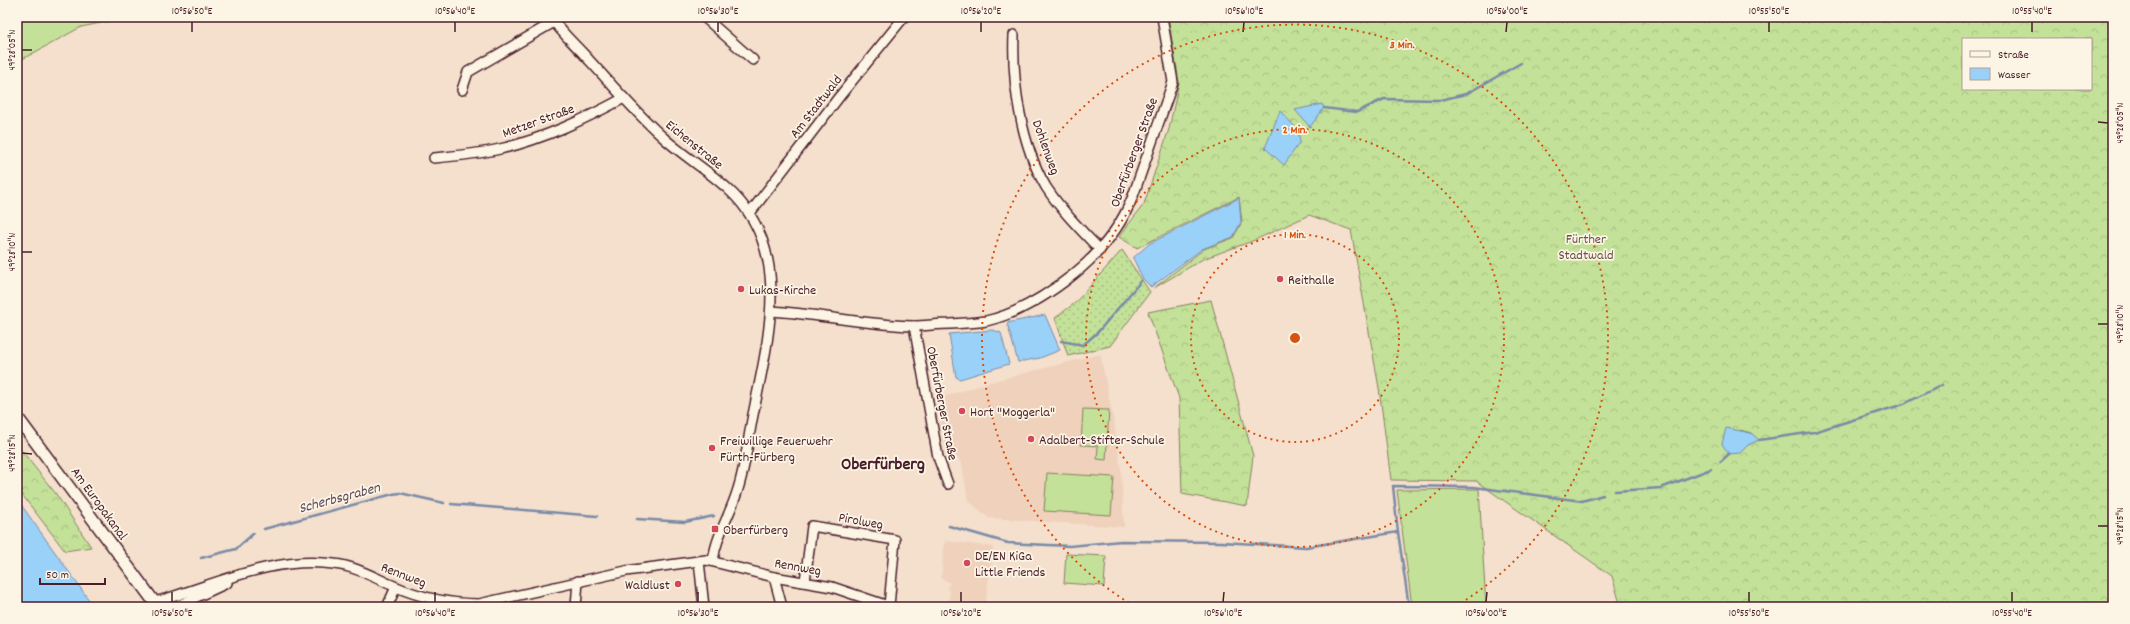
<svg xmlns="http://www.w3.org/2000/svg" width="2130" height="624" viewBox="0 0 2130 624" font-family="Dekko,sans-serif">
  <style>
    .built { fill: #efd1bc }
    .grass { fill: #c3e198; stroke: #868062 }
    .forest { fill: url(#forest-crowns); stroke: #868062; fill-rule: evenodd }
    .garden { fill: url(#garden-dots); stroke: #868062 }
    .water { fill: #9ad1f9; stroke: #7a8aa7 }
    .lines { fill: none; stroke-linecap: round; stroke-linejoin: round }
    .stream { stroke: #7a8aa7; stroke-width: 2.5 }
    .minor-casing { stroke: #4a1f2b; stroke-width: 12 }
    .tertiary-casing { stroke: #4a1f2b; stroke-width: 14 }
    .minor { stroke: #fcf5e5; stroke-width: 9 }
    .tertiary { stroke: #fcf5e5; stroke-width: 11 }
    .ticks { fill: none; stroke: #4a1f2b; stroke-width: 1.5 }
    .ring { fill: none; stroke: #d8530f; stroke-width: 2; stroke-dasharray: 2 4 }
    .poi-dot { fill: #d1495b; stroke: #fcf5e5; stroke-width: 1.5 }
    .labels { text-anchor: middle; stroke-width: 3.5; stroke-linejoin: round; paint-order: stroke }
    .street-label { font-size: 14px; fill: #4a1f2b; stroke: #fcf5e5 }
    .park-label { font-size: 14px; fill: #685046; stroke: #fcf5e5 }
    .poi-label { font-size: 14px; fill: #4a1f2b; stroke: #fcf5e5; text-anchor: start }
    .water-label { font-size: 15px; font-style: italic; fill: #5e4c5e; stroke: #fcf5e5 }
    .district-label { font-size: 18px; font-weight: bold; fill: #4a1f2b; stroke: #fcf5e5 }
    .centre { fill: #d8530f; stroke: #fcf5e5; stroke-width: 2 }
    .ring-label { font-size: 12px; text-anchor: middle; font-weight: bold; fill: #d8530f; stroke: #fcf5e5; stroke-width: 3.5; stroke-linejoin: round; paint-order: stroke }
    .neatline { fill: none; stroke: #4a1f2b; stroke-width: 1.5 }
    .ticks-label { font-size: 10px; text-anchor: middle; fill: #4a1f2b }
  </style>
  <defs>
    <pattern id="forest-crowns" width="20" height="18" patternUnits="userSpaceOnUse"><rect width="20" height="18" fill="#c3e198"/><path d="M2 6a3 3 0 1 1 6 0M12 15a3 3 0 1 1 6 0" fill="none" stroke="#a9c183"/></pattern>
    <pattern id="garden-dots" width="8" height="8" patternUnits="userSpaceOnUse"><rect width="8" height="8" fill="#c3e198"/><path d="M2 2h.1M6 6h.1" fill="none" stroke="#a9c183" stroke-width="1.8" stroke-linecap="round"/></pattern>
  </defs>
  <rect width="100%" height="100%" fill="#f4e0cd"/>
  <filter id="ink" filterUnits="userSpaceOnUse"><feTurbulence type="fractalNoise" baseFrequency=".025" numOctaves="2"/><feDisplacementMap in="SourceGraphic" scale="8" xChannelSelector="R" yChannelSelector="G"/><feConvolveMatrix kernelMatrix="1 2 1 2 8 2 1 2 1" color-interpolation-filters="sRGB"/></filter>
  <g filter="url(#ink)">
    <g class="built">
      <polygon points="1100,354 1113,417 1121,470 1124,527 989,518 968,500 962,464 958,458 947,453 937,399 987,383"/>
      <polygon points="945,541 993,547 985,607 948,607 950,591 947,588 950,583 941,578"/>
    </g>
    <g class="grass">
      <polygon points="17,17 131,17 81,27 17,62"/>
      <polygon points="1083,409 1109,410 1106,460 1097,459 1098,446 1081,445"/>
      <polygon points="1047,473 1114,477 1111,515 1044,511"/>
      <polygon points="1479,489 1486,607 1412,607 1397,490"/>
      <polygon points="1066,554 1106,556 1104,586 1064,583"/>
    </g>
    <g class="forest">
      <path d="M1168 17H2113V607H1621L1612 576 1476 481 1391 480 1379 388 1351 230 1309 215 1255 240 1203 259 1154 288 1204 249 1233 238 1242 222 1239 197 1137 248 1119 237 1144 204 1169 129 1179 82ZM1963 39H2091V89H1963ZM1740 430 1751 433 1758 440 1748 445Z"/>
      <polygon points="1211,300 1253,456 1247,506 1182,494 1179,398 1148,312"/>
      <polygon points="17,445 56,494 91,547 65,551 17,488"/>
    </g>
    <polygon class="garden" points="1122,250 1150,292 1110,346 1068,356 1055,318 1075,303"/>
    <g class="water">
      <polygon points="1322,104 1324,108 1310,127 1295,110"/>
      <polygon points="1280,111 1298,130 1300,142 1284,165 1265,148"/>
      <polygon points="1239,198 1241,222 1233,237 1202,249 1151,287 1143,279 1133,258 1149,244"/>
      <polygon points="1045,315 1060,350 1040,358 1018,362 1007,323"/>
      <polygon points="993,330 1001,333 1009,364 960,379 956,377 949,334"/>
      <polygon points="1726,428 1751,433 1759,440 1748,445 1740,453 1729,454 1722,444"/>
      <polygon points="17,499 94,607 26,607 17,594"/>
    </g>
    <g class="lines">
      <g class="stream">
        <polyline points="1324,108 1357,112 1384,99 1440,100 1466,94 1521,63"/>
        <polyline points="1061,341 1083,345 1098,332 1141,281"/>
        <polyline points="1759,440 1814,432 1904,404 1942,385"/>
        <polyline points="1720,462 1729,454"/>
        <polyline points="1615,491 1661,488 1711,469"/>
        <polyline points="451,504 597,516"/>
        <polyline points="637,519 685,522 714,516"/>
        <polyline points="949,526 1008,543 1070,546 1121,541 1221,542 1306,547 1398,532 1393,486 1474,487 1582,501 1603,495"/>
        <polyline points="264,529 393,494 400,493 444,503"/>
        <polyline points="1398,532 1409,607"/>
        <polyline points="201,558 236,549 254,533"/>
      </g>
      <g class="minor-casing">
        <g id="minor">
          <path d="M551 17C561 33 577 46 589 60 614 87 638 115 665 139 685 157 709 171 728 189 793 248 769 335 754 410 748 437 746 466 737 492 730 515 716 536 713 561"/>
          <polyline points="704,17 753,60"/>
          <path d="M1014 35C1012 83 1021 145 1046 187 1061 210 1081 230 1100 250"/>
          <polyline points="462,90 468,72 554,22"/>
          <path d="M434 158C456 156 478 154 500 149 544 139 585 119 624 98"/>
          <polyline points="750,213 839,97 904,17"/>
          <path d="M772 311C819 314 866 325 913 326 925 326 938 324 950 324 962 323 974 323 986 321 1017 314 1049 294 1074 274 1100 253 1121 227 1133 196L1173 82 1162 17"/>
          <polyline points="914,326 938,457 948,484"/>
          <polyline points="699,561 704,607"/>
          <polyline points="774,577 782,607"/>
          <polyline points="805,581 812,526 895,540 889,606"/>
          <path d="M155 602C213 586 272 555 334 564 355 566 375 578 394 586 422 598 449 604 479 604L626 571 706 560 774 577 832 587 891 607"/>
          <polyline points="175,607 227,583"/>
          <polyline points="387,607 396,587"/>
          <polyline points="576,607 578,581"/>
        </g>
      </g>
      <g class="tertiary-casing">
        <polyline id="tertiary" points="17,417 158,607"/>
      </g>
      <use href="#minor" class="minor"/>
      <use href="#tertiary" class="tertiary"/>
    </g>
  </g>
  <path class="ticks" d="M192 32V22M455 32V22M718 32V22M981 32V22M1243 32 1244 22M1506 32 1507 22M1769 32V22M2032 32V22M22 50H32M2098 122 2108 123M22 252H32M2098 324H2108M22 453 32 454M2098 526H2108M172 602V592M435 602V592M698 602V592M961 602V592M1223 602 1224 592M1486 602 1487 592M1749 602V592M2012 602V592"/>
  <g class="ring">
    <circle cx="1295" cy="338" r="104"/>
    <circle cx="1295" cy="338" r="209"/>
    <path d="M1134 606A313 313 0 1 1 1456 606"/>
  </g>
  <g class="poi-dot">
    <circle cx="1280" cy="279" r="4"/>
    <circle cx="741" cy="289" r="4"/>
    <circle cx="962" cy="411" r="4"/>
    <circle cx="1031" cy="439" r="4"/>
    <circle cx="712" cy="448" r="4"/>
    <rect x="711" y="525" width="8" height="8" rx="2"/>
    <circle cx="967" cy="563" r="4"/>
    <circle cx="678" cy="584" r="4"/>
  </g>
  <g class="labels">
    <g class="street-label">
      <text transform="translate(815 106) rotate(-52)" y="5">Am Stadtwald</text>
      <text transform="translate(538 120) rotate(-20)" y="5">Metzer Straße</text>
      <text transform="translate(695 144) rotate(39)" y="5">Eichenstraße</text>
      <text transform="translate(1047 147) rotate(70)" y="5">Dohlenweg</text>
      <text transform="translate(1133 152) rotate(-70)" y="5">Oberfürberger Straße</text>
      <text transform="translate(943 403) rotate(79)" y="5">Oberfürberger Straße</text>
      <text transform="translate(100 503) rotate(54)" y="5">Am Europakanal</text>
      <text transform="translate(861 520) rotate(10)" y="5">Pirolweg</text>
      <text transform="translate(798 566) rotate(10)" y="5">Rennweg</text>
      <text transform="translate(404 574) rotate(21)" y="5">Rennweg</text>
    </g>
    <g class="park-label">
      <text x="1586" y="243">Fürther<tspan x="1586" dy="16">Stadtwald</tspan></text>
    </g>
    <g class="poi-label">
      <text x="1288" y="284">Reithalle</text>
      <text x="749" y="294">Lukas-Kirche</text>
      <text x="970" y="416">Hort "Moggerla"</text>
      <text x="1039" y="444">Adalbert-Stifter-Schule</text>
      <text x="720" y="445">Freiwillige Feuerwehr<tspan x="720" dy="16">Fürth-Fürberg</tspan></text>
      <text x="723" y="534">Oberfürberg</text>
      <text x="975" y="560">DE/EN KiGa<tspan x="975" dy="16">Little Friends</tspan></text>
      <text x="670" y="589" text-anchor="end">Waldlust</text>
    </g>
    <g class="water-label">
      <text transform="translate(339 497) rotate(-15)" y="5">Scherbsgraben</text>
    </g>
    <g class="district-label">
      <text x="883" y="469">Oberfürberg</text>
    </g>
  </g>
  <circle cx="1295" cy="338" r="6" class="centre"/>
  <g class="ring-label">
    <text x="1402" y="48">3 Min.</text>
    <text x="1295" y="133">2 Min.</text>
    <text x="1295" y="238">1 Min.</text>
  </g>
  <rect width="2130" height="624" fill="none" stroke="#fcf5e5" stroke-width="44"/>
  <rect x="1962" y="38" width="130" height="52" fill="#fcf5e5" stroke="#b59f9b"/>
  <rect x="1970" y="51" width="20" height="6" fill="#fcf5e5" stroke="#b59f9b"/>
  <text x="1998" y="58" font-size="12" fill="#4a1f2b">Straße</text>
  <rect x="1970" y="68" width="20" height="12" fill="#9ad1f9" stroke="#b59f9b"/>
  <text x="1998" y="78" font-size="12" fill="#4a1f2b">Wasser</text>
  <path d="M40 578v6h65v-6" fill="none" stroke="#4a1f2b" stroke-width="2"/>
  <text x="46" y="578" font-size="12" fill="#4a1f2b" stroke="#fcf5e5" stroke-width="3" paint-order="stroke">50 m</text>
  <rect x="22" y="22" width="2086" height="580" class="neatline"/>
  <g class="ticks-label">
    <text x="192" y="14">10°56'50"E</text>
    <text x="455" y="14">10°56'40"E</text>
    <text x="718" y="14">10°56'30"E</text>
    <text x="981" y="14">10°56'20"E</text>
    <text x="1244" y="14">10°56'10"E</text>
    <text x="1507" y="14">10°56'00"E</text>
    <text x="1769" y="14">10°55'50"E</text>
    <text x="2032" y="14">10°55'40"E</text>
    <text transform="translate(11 50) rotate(-90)" y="4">49°28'05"N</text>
    <text transform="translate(2119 123) rotate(-90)" y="4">49°28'05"N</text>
    <text transform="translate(11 252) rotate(-90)" y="4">49°28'10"N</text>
    <text transform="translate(2119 324) rotate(-90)" y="4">49°28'10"N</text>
    <text transform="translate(11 453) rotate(-90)" y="4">49°28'15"N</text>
    <text transform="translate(2119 526) rotate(-90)" y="4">49°28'15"N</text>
    <text x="172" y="616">10°56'50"E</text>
    <text x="435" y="616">10°56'40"E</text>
    <text x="698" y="616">10°56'30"E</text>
    <text x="961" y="616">10°56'20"E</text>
    <text x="1223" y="616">10°56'10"E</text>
    <text x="1486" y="616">10°56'00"E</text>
    <text x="1749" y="616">10°55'50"E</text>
    <text x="2012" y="616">10°55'40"E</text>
  </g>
</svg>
